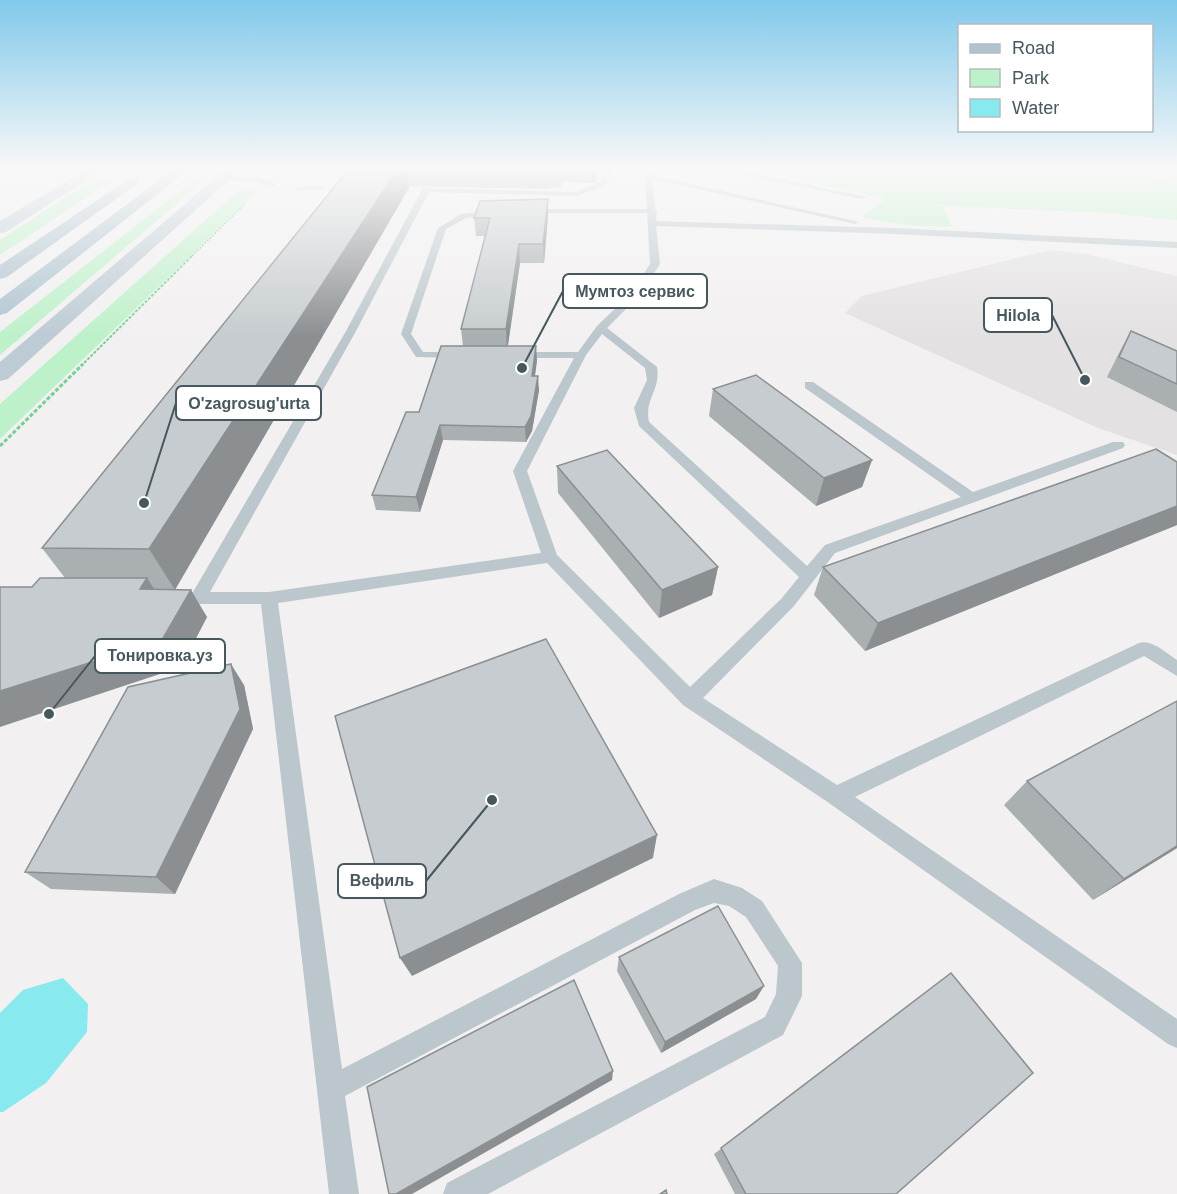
<svg xmlns="http://www.w3.org/2000/svg" width="1177" height="1194" viewBox="0 0 1177 1194" font-family="Helvetica,sans-serif">
  <style>
    .education { fill: #e3e1e2 }
    .green { fill: #bdf1c9 }
    .water { fill: #88e9ef }
    .lines { fill: none; stroke-linecap: round; stroke-linejoin: round }
    .path-far2 { stroke: #73d195; stroke-width: 1.5; stroke-dasharray: 2 1.5; stroke-linecap: butt }
    .path-far1 { stroke: #73d195; stroke-width: 2; stroke-dasharray: 3 1.5; stroke-linecap: butt }
    .path { stroke: #73d195; stroke-width: 3; stroke-dasharray: 4 2; stroke-linecap: butt }
    .lane { fill: #bbc7cd; fill-rule: evenodd }
    .secondary { fill: #bdcbd4; fill-rule: evenodd }
    .primary { fill: #afc4cf; fill-rule: evenodd }
    .wall { fill: #aaafb2 }
    .shaded-wall { fill: #8b8f91 }
    .building { fill: #c6cccf; stroke: #8b8f91; stroke-width: 1.5 }
    .leader { fill: none; stroke: #47575e; stroke-width: 2 }
    .callout-dot { fill: #47575e; stroke: #fff; stroke-width: 2 }
    .callout { fill: #fff; stroke: #47575e; stroke-width: 2 }
    .callout-label { font-size: 16px; text-anchor: middle; font-weight: bold; fill: #47575e }
  </style>
  <rect width="100%" height="100%" fill="#f2f0f0"/>
  <polygon class="education" points="1050,250 1086,254 1177,276 1177,455 1098,428 845,313 862,296"/>
  <g class="green">
    <polygon points="207,170 216,170 0,355 0,332"/>
    <polygon points="751,170 1094,170 1177,179 1177,220 1107,213 943,206 952,227 905,225 862,217 886,198"/>
    <polygon points="94,179 114,179 0,255 0,240"/>
    <polygon points="239,190 259,190 0,439 0,404"/>
  </g>
  <polygon class="water" points="63,978 88,1004 87,1032 46,1083 3,1112 0,1112 0,1013 23,990"/>
  <g class="lines">
    <polyline class="path-far2" points="192,256 245,204"/>
    <polyline class="path-far1" points="81,366 193,255"/>
    <polyline class="path" points="0,446 83,364"/>
    <g class="lane">
      <path d="M606 170H613L606 185 577 196 429 192 356 331 210 592H269L541 553 513 471 574 358H516L510 355 516 352H578L597 326 632 292 650 264 647 213H522V209H647L644 170H651L652 175 859 222 855 224 652 179 655 209 657 211 656 221 895 228 1177 242V248L895 234 656 226 660 264 639 296 607 328 657 367C661 391 644 398 649 422L807 566 825 545 961 497 805 388V382H813L973 492 1113 442H1123L1125 445 1123 448 835 553 794 606 703 698 837 785 1139 643C1152 639 1166 653 1177 660V676L1144 656 855 797 1177 1019V1048L1168 1044 829 803 683 705 547 563 278 603 342 1069 679 894 714 879 742 888 762 901 802 963V996L783 1035 488 1194H443L447 1183 765 1017 776 994 778 966 746 917 729 906 714 903 695 910 345 1096 359 1194H329L261 604H175L169 602 167 598 169 594 193 592 346 331 423 188 576 192 600 182ZM602 334 645 368 647 380 634 408 639 426 799 577 782 598 690 687 557 555 527 471 586 355Z"/>
      <polygon points="722,170 734,170 867,197 863,199"/>
      <polygon points="224,176 259,178 277,184 273,186 257,182 221,180"/>
      <polygon points="322,185 325,189 299,190 295,188"/>
      <polygon points="497,210 500,210 500,214 466,218 446,229 411,334 423,352 460,352 466,355 460,358 416,357 401,334 438,228 461,214"/>
    </g>
    <g class="secondary">
      <polygon points="86,170 102,170 6,232 0,233 0,221"/>
      <polygon points="225,170 240,170 8,379 0,381 0,362"/>
    </g>
    <g class="primary">
      <polygon points="173,170 188,170 7,313 0,315 0,299"/>
      <polygon points="132,177 139,181 137,184 7,277 0,279 0,265"/>
    </g>
  </g>
  <g class="wall">
    <polygon points="348,170 597,170 596,181 592,183 562,182 561,187 551,187 551,189 410,186 175,589 207,617 181,667 32,587 65,578 42,548"/>
    <polygon points="548,216 544,263 520,263 508,346 537,360 535,376 539,390 532,431 526,442 443,440 420,512 376,510 372,495 419,412 463,346 461,329 485,236 476,236 474,218"/>
    <polygon points="1131,331 1177,351 1177,412 1107,377 1120,351"/>
    <polygon points="713,389 872,460 862,487 816,506 709,416"/>
    <polygon points="1177,462 1177,525 865,651 814,595 823,567"/>
    <polygon points="557,466 718,567 712,595 659,618 558,493"/>
    <polygon points="244,685 253,729 175,894 51,889 25,872"/>
    <polygon points="1177,701 1177,848 1093,900 1004,805 1027,781"/>
    <polygon points="619,957 756,999 661,1053 617,971"/>
    <polygon points="951,973 896,1194 735,1194 714,1154"/>
  </g>
  <g class="shaded-wall">
    <polygon points="397,170 407,170 410,186 175,590 149,549"/>
    <polygon points="592,170 597,170 596,181 592,183"/>
    <polygon points="548,199 548,216 544,263 543,244"/>
    <polygon points="519,244 520,263 507,350 506,329"/>
    <polygon points="536,346 537,360 533,390 532,376"/>
    <polygon points="538,376 539,390 532,431 526,442 525,427"/>
    <polygon points="440,425 443,440 420,512 416,497"/>
    <polygon points="872,460 862,487 816,506 824,478"/>
    <polygon points="1177,506 1177,525 865,651 878,623"/>
    <polygon points="718,567 712,595 659,618 662,590"/>
    <polygon points="147,578 165,606 140,589"/>
    <polygon points="191,590 207,617 181,667 0,727 0,691"/>
    <polygon points="231,664 244,685 253,729 175,894 156,877"/>
    <polygon points="657,835 653,858 412,976 400,958"/>
    <polygon points="1177,846 1177,848 1093,900 1124,879"/>
    <polygon points="764,986 756,999 661,1053 665,1042"/>
    <polygon points="613,1071 612,1080 412,1194 396,1194"/>
  </g>
  <g class="building">
    <polygon points="348,170 397,170 149,549 42,548"/>
    <polygon points="548,199 543,244 519,244 506,329 461,329 490,218 474,218 480,201"/>
    <polygon points="1131,331 1177,351 1177,384 1119,357"/>
    <polygon points="441,346 536,346 532,376 538,376 531,416 525,427 440,425 416,497 372,495 406,412 419,412"/>
    <polygon points="756,375 872,460 824,478 713,389"/>
    <polygon points="1156,449 1177,462 1177,506 878,623 823,567"/>
    <polygon points="607,450 718,567 662,590 557,466"/>
    <polygon points="40,578 147,578 140,589 191,590 162,640 0,691 0,587 32,587"/>
    <polygon points="546,639 657,835 400,958 335,716"/>
    <polygon points="231,664 240,709 156,877 25,872 128,687"/>
    <polygon points="1177,701 1177,846 1124,879 1027,781"/>
    <polygon points="718,906 764,986 665,1042 619,957"/>
    <polygon points="951,973 1033,1073 896,1194 746,1194 721,1148"/>
    <polygon points="574,980 613,1071 396,1194 389,1194 367,1087"/>
    <polygon points="666,1190 667,1194 660,1194"/>
  </g>
  <linearGradient id="sky" x2="0" y2="1"><stop stop-color="#81c9eb"/><stop offset="0.5" stop-color="#f9f8f8"/><stop offset="1" stop-color="#f9f8f8" stop-opacity="0"/></linearGradient>
  <rect width="1177" height="337" fill="url(#sky)"/>
  <path class="leader" d="M522 368L563 291M1085 380L1052 315M144 503L176 403M49 714L95 656M492 800L426 881"/>
  <g class="callout-dot">
    <circle cx="522" cy="368" r="6"/>
    <circle cx="1085" cy="380" r="6"/>
    <circle cx="144" cy="503" r="6"/>
    <circle cx="49" cy="714" r="6"/>
    <circle cx="492" cy="800" r="6"/>
  </g>
  <g class="callout">
    <rect x="563" y="274" width="144" height="34" rx="6"/>
    <rect x="984" y="298" width="68" height="34" rx="6"/>
    <rect x="176" y="386" width="145" height="34" rx="6"/>
    <rect x="95" y="639" width="130" height="34" rx="6"/>
    <rect x="338" y="864" width="88" height="34" rx="6"/>
  </g>
  <g class="callout-label">
    <text x="635" y="297">Мумтоз сервис</text>
    <text x="1018" y="321">Hilola</text>
    <text x="249" y="409">O'zagrosug'urta</text>
    <text x="160" y="661">Тонировка.уз</text>
    <text x="382" y="886">Вефиль</text>
  </g>
  <rect x="958" y="24" width="195" height="108" fill="#ffffff" stroke="#b5bcbf" stroke-width="1.5"/>
  <rect x="970" y="44" width="30" height="9" fill="#afc4cf" stroke="#b5bcbf" stroke-width="1.5"/>
  <text x="1012" y="54" font-size="18" fill="#47575e">Road</text>
  <rect x="970" y="69" width="30" height="18" fill="#bdf1c9" stroke="#b5bcbf" stroke-width="1.5"/>
  <text x="1012" y="84" font-size="18" fill="#47575e">Park</text>
  <rect x="970" y="99" width="30" height="18" fill="#88e9ef" stroke="#b5bcbf" stroke-width="1.5"/>
  <text x="1012" y="114" font-size="18" fill="#47575e">Water</text>
</svg>
